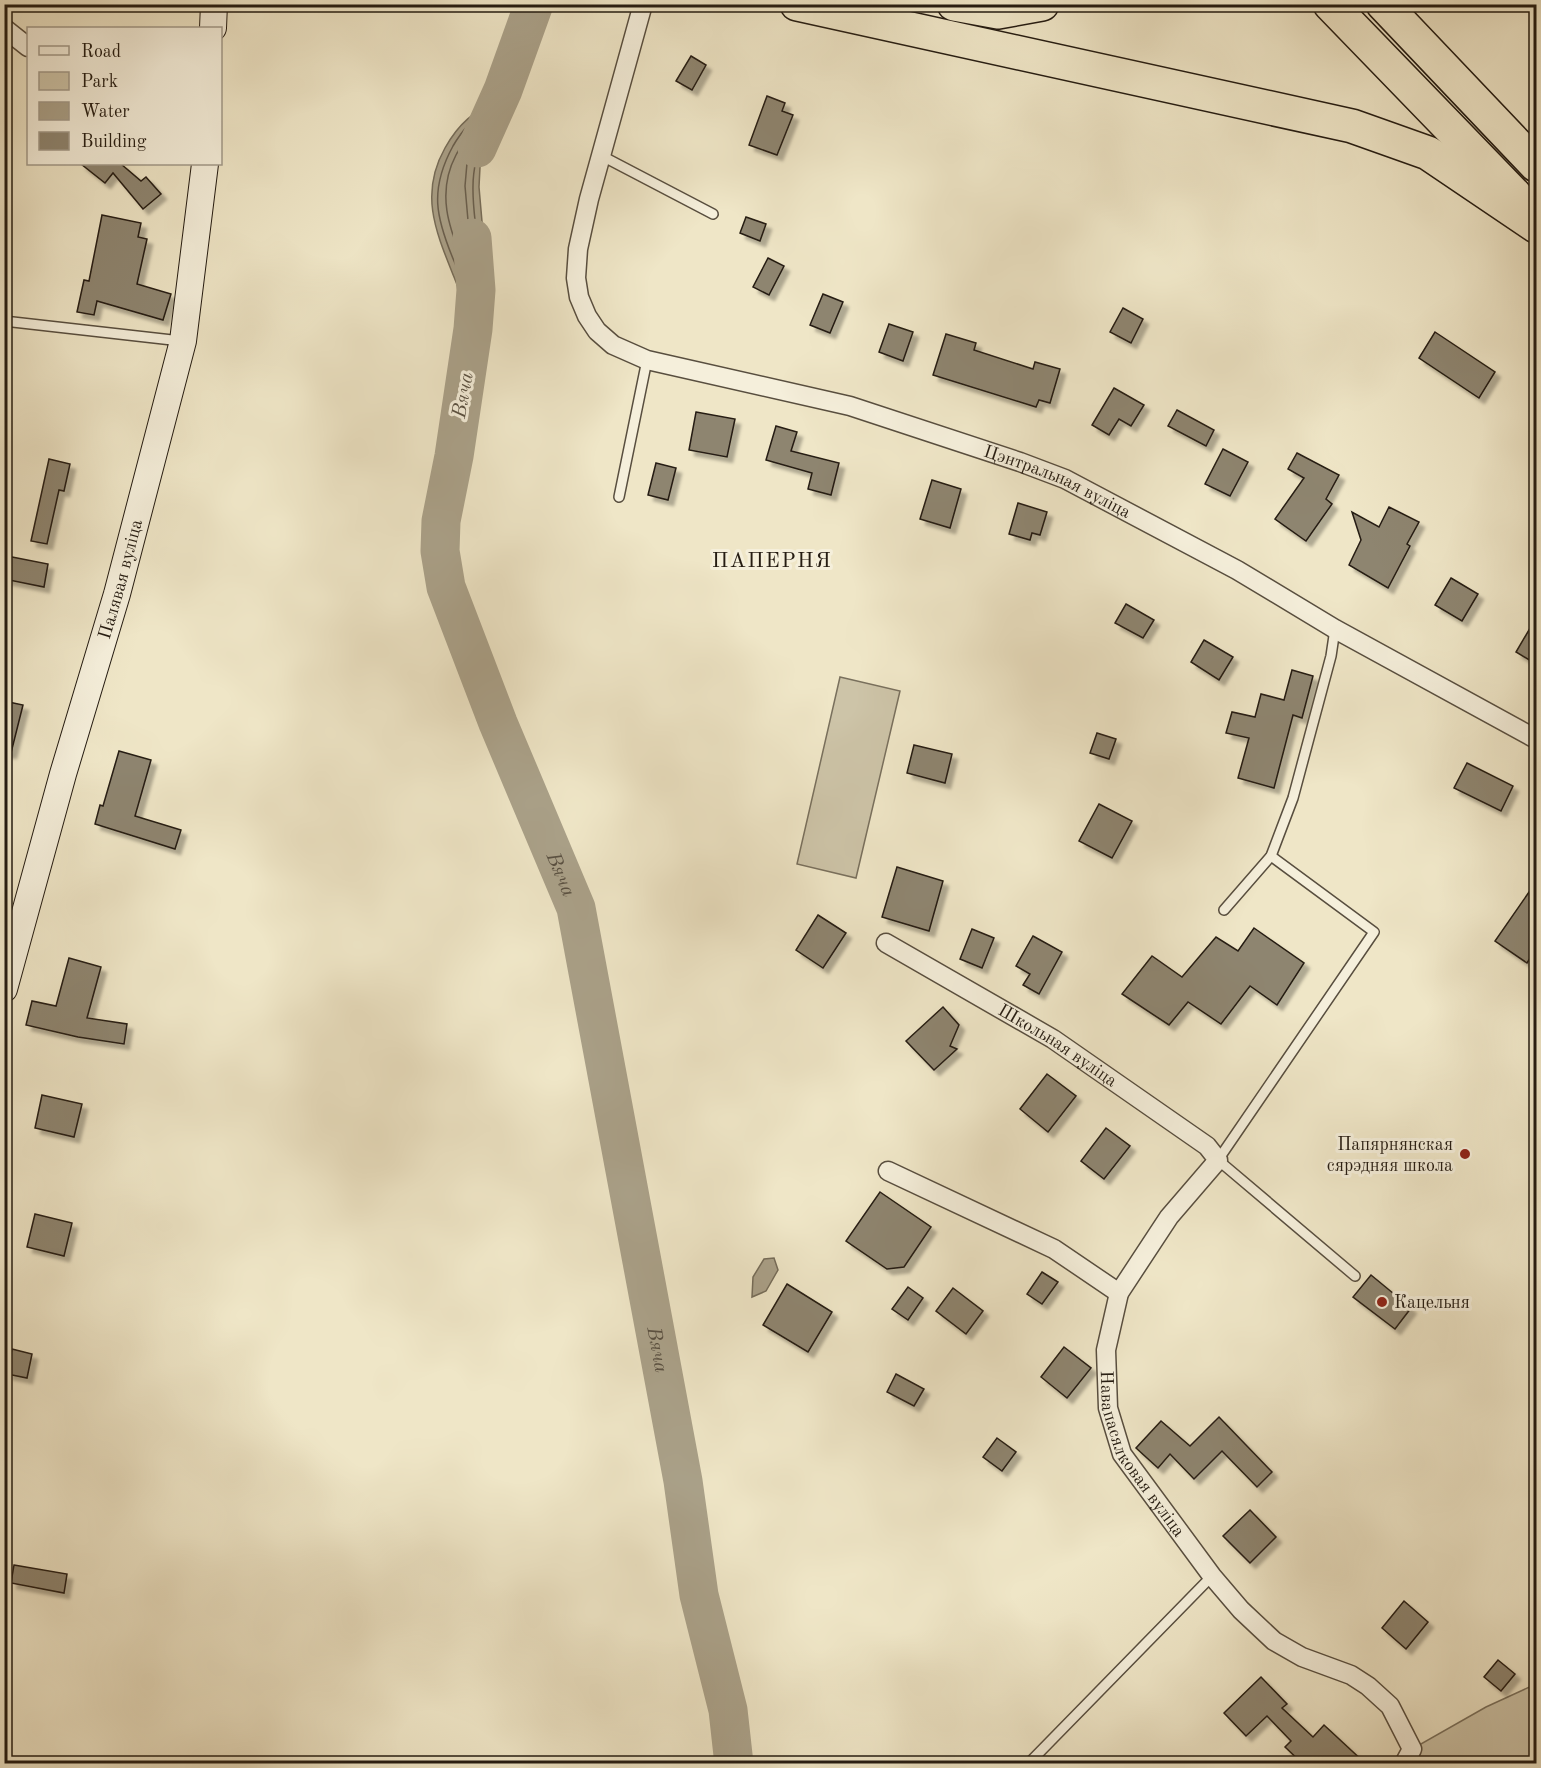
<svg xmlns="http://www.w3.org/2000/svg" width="1541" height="1768" viewBox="0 0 1541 1768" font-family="'Old Standard TT',serif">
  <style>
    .green { fill: #cdc4a8; stroke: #79705d; stroke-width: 1.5 }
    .water { fill: #aaa189; stroke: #756c59; stroke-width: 1.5 }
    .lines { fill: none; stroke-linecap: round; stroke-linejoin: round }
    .shore { stroke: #685e4e; stroke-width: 1.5 }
    .river { stroke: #aaa189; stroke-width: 39 }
    .building { fill: #8e8570; stroke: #251c12; stroke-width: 1.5; filter: url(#shadow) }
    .lane-casing { stroke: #584e3f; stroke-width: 12 }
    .street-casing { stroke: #584e3f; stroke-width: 21 }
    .secondary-casing { stroke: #251c12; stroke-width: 28 }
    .highway-casing { stroke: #251c12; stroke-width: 36 }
    .lane { stroke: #f5efdb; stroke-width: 9 }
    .street { stroke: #f5efdb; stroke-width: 18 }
    .secondary { stroke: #f5efdb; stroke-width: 26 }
    .highway { stroke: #efe6c7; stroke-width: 33 }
    .poi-dot { fill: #8f2418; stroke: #f5efdb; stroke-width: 2 }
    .labels { text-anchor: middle; stroke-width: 6; stroke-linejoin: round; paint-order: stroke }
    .street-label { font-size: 18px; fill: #251c12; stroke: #f5efdb }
    .poi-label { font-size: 18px; fill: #251c12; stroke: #f5efdb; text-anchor: end }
    .water-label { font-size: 20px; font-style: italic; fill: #5a5142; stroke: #f5efdb }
    .quarter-label { font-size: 21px; letter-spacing: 1.5px; fill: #251c12; stroke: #f5efdb }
  </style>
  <defs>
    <filter id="shadow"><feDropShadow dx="5.5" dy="5.5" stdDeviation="1.5" flood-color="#0004"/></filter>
  </defs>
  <rect width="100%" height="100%" fill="#efe6c7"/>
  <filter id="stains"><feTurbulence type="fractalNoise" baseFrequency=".00333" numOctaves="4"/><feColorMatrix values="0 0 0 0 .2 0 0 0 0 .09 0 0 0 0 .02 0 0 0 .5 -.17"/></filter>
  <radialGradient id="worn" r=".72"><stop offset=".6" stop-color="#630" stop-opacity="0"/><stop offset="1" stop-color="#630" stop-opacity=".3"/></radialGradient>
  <g class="green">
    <polygon points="840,677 900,691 856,878 797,864"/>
    <polygon points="1536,1684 1536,1763 1404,1764 1412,1749 1486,1707"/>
  </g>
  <g class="water">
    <path d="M499 100 480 167 479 187 485 256 476 290 473 329C467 311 461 294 454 277 436 232 419 194 445 148 459 123 473 112 499 100Z"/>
    <polygon points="774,1258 778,1270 766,1291 752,1297 753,1277 764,1259"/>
  </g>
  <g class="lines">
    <g class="shore">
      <path d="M484 113 488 117C482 140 473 162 473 186 472 225 485 249 470 288L467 290C461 283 458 270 454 261 436 218 429 190 453 146 460 134 471 120 484 113Z"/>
      <path d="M469 135 474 138 467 163 465 186 471 255 469 265 467 267 464 265C449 228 436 193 456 155 460 148 463 141 469 135Z"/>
    </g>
    <g class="river">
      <polyline points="477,148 503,90 534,4"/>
      <path id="s1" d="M472 238 476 290 473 329 454 456 441 521 440 551 446 587 498 723 576 908 683 1481 699 1595 728 1710 734 1764"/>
    </g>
  </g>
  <g class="building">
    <polygon points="691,56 706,65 692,90 676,81"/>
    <polygon points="767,96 785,103 782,111 793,115 777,155 749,145"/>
    <polygon points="81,164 121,164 141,181 146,177 161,194 143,209 113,173 105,183"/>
    <polygon points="102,215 141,223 138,237 147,239 137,284 171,294 163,320 97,301 94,315 77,312 84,280 89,281"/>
    <polygon points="746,217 766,224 760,241 740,233"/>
    <polygon points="768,258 784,266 769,295 753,287"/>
    <polygon points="823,294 843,302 830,333 810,325"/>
    <polygon points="1123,308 1143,319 1131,343 1110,332"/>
    <polygon points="889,324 913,332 903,361 879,352"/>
    <polygon points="1435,332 1495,372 1479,398 1419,358"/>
    <polygon points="946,334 976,343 974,350 1033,369 1035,362 1060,369 1050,403 1039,400 1036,407 933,375"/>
    <polygon points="1114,388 1144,405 1131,426 1119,419 1109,435 1092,425"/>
    <polygon points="1177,410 1214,430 1206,446 1168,426"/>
    <polygon points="696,412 735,419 727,457 689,450"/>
    <polygon points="776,426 797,432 791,451 839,463 831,495 808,489 812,473 766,460"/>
    <polygon points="1223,449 1248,462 1230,496 1205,484"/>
    <polygon points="1297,453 1339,475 1326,499 1332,504 1306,541 1275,519 1304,478 1288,469"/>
    <polygon points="49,459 70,464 64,491 59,490 47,544 31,541"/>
    <polygon points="656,463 676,468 668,500 648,495"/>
    <polygon points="932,480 961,489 950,528 920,519"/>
    <polygon points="1018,503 1047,512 1040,535 1032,533 1030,540 1009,534"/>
    <polygon points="1389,507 1419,522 1407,544 1410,546 1388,588 1349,565 1361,540 1352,512 1379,527"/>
    <polygon points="7,556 48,564 44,587 4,579"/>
    <polygon points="1451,578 1478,594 1462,621 1435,605"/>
    <polygon points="1126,604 1154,620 1143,638 1115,623"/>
    <polygon points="1536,618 1536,664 1516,652"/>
    <polygon points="1204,640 1233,657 1219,680 1191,662"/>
    <polygon points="1292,670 1313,676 1302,718 1293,715 1274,788 1238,778 1249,738 1226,733 1232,712 1255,717 1261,694 1284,700"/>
    <polygon points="4,701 23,705 11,753 4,752"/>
    <polygon points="1097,733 1116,739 1109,759 1090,753"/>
    <polygon points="914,745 952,754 945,783 907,773"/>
    <polygon points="119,751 151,760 135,816 181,830 175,849 95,824 100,805 103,806"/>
    <polygon points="1467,763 1513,786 1501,811 1454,788"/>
    <polygon points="1099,804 1132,821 1112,858 1079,841"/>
    <polygon points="897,867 943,881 929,931 882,917"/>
    <polygon points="1536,882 1536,949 1527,963 1495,941"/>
    <polygon points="818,915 846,933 823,968 796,950"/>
    <polygon points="1254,928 1304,963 1277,1005 1250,986 1221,1024 1188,1002 1169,1025 1122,994 1152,956 1182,977 1216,937 1238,951"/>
    <polygon points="972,929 994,938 982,968 960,959"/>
    <polygon points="1033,936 1062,952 1039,994 1023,985 1030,974 1016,966"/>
    <polygon points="69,958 101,967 87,1018 127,1024 124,1044 78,1037 26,1025 32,1001 56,1006"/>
    <polygon points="943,1007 959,1025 950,1046 957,1049 934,1070 906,1041"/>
    <polygon points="1047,1074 1076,1096 1048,1132 1020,1109"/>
    <polygon points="42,1095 82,1104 74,1137 35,1128"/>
    <polygon points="1106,1128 1130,1146 1104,1179 1081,1161"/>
    <polygon points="880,1192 931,1227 904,1267 887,1269 846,1241"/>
    <polygon points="35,1214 72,1223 64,1256 27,1247"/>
    <polygon points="1042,1272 1058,1282 1042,1304 1027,1294"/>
    <polygon points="1371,1275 1411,1308 1395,1329 1353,1297"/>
    <polygon points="787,1284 832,1312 808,1352 763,1325"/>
    <polygon points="908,1287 923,1298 908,1320 892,1309"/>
    <polygon points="953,1288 983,1311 966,1334 936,1311"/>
    <polygon points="1064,1347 1091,1368 1067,1398 1041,1377"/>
    <polygon points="12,1349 32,1354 27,1378 7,1374"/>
    <polygon points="896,1374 924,1389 914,1406 887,1392"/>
    <polygon points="1219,1417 1272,1472 1257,1487 1222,1451 1194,1479 1170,1454 1158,1468 1136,1448 1161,1421 1190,1446"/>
    <polygon points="997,1438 1016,1452 1002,1471 983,1457"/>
    <polygon points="1250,1510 1276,1537 1250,1563 1223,1536"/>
    <polygon points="14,1565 67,1574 64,1593 11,1583"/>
    <polygon points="1404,1601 1428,1622 1406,1649 1382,1628"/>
    <polygon points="1498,1660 1515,1674 1501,1691 1484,1677"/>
    <polygon points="1261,1677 1287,1704 1282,1708 1313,1737 1324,1725 1366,1764 1303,1764 1285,1747 1291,1741 1267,1716 1246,1736 1224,1713"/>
  </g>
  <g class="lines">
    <g class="lane-casing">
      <g id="lane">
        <polyline points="602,156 713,214"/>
        <polyline points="4,321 181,341"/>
        <polyline points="619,497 647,360"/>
        <polyline points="1271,856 1374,932 1218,1160 1355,1276"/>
        <polyline points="1224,910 1271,856 1293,798 1331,656 1335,629"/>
        <polyline points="1029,1763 1212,1576"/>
      </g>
    </g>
    <g class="street-casing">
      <g id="street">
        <path id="s2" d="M643 4 589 199 578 249 576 278 579 297 587 316 597 331 613 345 647 360 850 406 1020 462 1065 479 1237 570 1335 629 1536 739"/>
        <polyline points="4,28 28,47"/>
        <path id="s3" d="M886 943 1053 1039 1207 1146 1218 1160 1169 1217 1119 1293 1106 1350 1108 1408 1122 1454 1212 1576 1241 1610 1274 1641 1302 1657 1351 1675 1368 1686 1390 1706 1412 1749 1404 1764"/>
        <polyline points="888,1171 1054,1249 1119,1293"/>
      </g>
    </g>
    <g class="secondary-casing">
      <g id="secondary">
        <polyline points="213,28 214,4"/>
        <path id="s4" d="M4 989 63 774 117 594 183 341 205 164"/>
      </g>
    </g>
    <g class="highway-casing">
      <g id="highway">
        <polyline points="797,4 1352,126 1428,153 1536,226"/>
        <polyline points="954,4 998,12 1042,4"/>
        <polyline points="1330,4 1515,195"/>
        <polyline points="1383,4 1536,165"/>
      </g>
    </g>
    <use href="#lane" class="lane"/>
    <use href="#street" class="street"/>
    <use href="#secondary" class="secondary"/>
    <use href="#highway" class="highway"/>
  </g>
  <g class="poi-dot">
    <circle cx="1465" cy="1154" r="6"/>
    <circle cx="1382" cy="1302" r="6"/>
  </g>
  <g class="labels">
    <g class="street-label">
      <text dy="6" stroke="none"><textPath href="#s2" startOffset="828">Цэнтральная вуліца</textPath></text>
      <text dy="6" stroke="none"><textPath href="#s4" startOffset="426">Палявая вуліца</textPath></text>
      <text dy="6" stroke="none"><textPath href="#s3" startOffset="200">Школьная вуліца</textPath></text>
      <text dy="6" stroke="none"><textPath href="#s3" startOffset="736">Навапасялковая вуліца</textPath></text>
    </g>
    <g class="poi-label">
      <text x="1453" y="1150">Папярнянская<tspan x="1453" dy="21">сярэдняя школа</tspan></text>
      <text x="1394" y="1308" text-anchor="start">Кацельня</text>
    </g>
    <g class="water-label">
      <text transform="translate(462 395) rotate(-80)" y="7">Вяча</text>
      <text dy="7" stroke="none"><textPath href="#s1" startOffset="662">Вяча</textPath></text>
      <text dy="7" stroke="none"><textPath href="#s1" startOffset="1148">Вяча</textPath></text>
    </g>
    <g class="quarter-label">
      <text x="772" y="567">ПАПЕРНЯ</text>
    </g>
  </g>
  <rect width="1541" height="1768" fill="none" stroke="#efe6c7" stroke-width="24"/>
  <rect x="6" y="6" width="1529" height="1756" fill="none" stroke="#251c12" stroke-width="3"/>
  <rect x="12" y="12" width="1517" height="1744" fill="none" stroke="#251c12" stroke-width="1.5"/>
  <rect x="27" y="27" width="195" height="138" fill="#f5efdb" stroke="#a29b8b" stroke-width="1.5"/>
  <rect x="39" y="46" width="30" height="9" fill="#f5efdb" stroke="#a29b8b" stroke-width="1.5"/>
  <text x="81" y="57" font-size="18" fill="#251c12">Road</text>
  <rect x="39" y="72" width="30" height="18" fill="#cdc4a8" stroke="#a29b8b" stroke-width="1.5"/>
  <text x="81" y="87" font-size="18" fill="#251c12">Park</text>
  <rect x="39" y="102" width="30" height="18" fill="#aaa189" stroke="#a29b8b" stroke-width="1.5"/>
  <text x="81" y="117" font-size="18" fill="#251c12">Water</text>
  <rect x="39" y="132" width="30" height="18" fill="#8e8570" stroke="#a29b8b" stroke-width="1.5"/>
  <text x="81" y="147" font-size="18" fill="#251c12">Building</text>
  <rect width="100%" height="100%" filter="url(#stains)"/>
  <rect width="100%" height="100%" fill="url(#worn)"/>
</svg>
